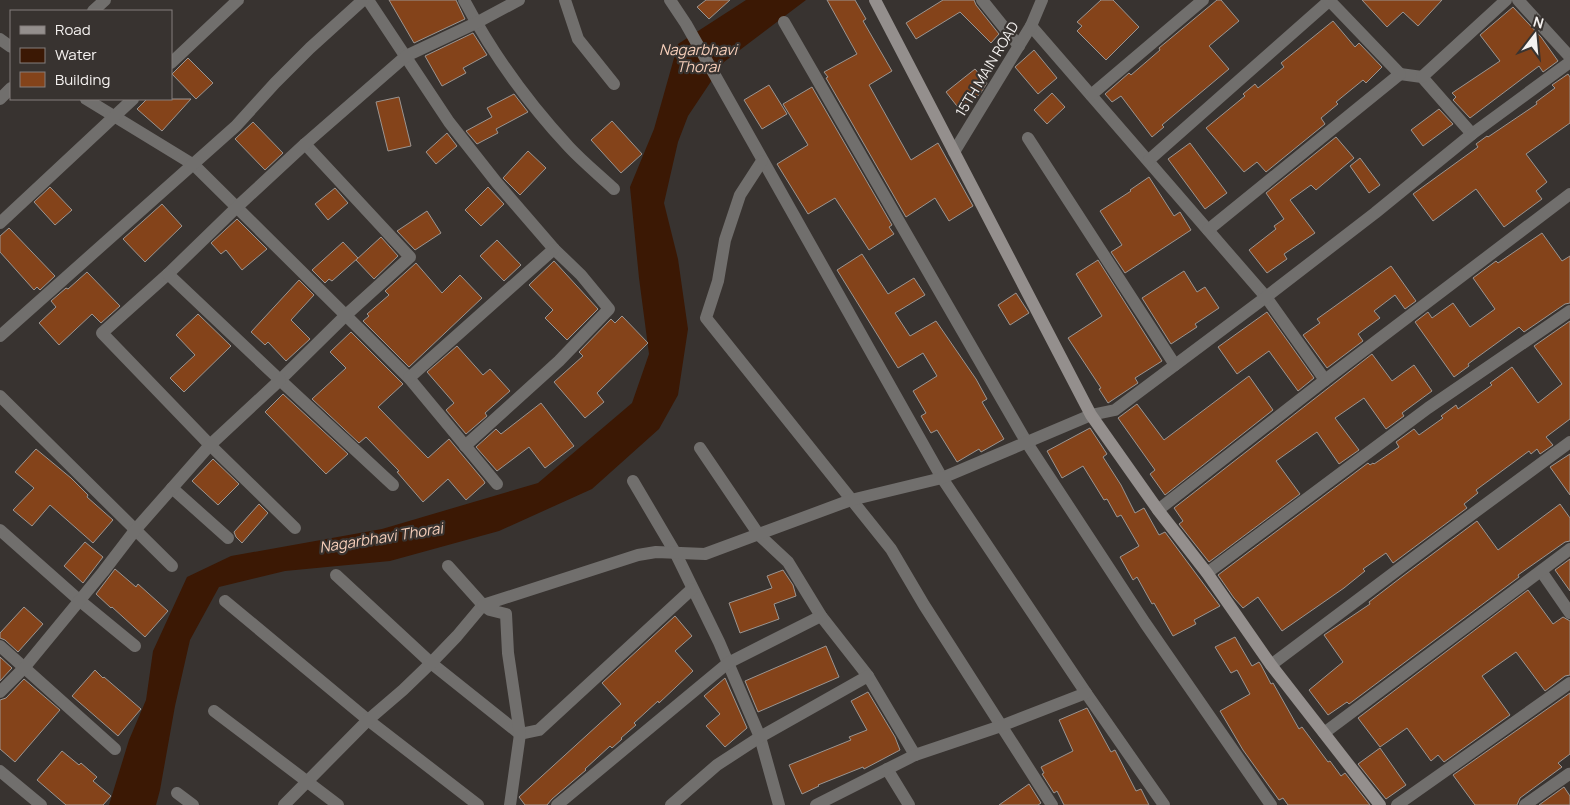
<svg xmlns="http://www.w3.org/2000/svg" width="1570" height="805" viewBox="0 0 1570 805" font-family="Manrope,sans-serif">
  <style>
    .water { fill: #3b1804 }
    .building { fill: #84431a; stroke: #9b9591 }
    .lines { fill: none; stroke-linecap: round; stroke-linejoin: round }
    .street { stroke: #716f6d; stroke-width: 12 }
    .secondary { stroke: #948f8d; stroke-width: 12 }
    .labels { text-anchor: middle; stroke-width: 4.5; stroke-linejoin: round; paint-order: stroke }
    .street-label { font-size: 14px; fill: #f5f2f0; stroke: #383330 }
    .water-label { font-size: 15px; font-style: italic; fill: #f7cfba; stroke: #383330 }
  </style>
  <rect width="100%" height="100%" fill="#383330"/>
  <polygon class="water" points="746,0 806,0 724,62 688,116 678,142 664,203 678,259 688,329 678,395 659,429 592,489 499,531 390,561 285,571 219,587 190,640 175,706 160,790 156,805 109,805 129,740 146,700 153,651 187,577 231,556 382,529 538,483 632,403 649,354 639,278 630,187 654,129 678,44"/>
  <g class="building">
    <polygon points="389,0 456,0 465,19 414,43"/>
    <polygon points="706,0 730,0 709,19 697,7"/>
    <polygon points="827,0 855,0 866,19 863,21 892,71 869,85 911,160 938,143 973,206 949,221 935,198 906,217 826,78 828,77 824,72 857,54"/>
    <polygon points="943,0 974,0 976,5 999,34 991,43 960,12 916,39 906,23"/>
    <polygon points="1101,0 1113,0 1139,27 1106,60 1077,31 1082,26 1077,22"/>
    <polygon points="1217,0 1221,0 1239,21 1209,46 1229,69 1162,125 1164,127 1152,137 1121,96 1112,102 1105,94 1129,73 1131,75 1160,50 1159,48"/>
    <polygon points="1362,0 1442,0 1418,26 1403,12 1387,27"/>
    <polygon points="1513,7 1541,37 1558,61 1543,72 1539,66 1470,118 1453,100 1456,97 1452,93 1500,61 1480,35"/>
    <polygon points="1333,21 1355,47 1359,43 1382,67 1366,83 1363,80 1336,102 1338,104 1321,118 1325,124 1266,172 1257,162 1244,172 1206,128 1245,96 1243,94 1255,84 1258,88 1284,67 1281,63"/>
    <polygon points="473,33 487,55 463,68 466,73 442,86 425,56"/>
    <polygon points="1034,50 1057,78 1038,94 1015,67"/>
    <polygon points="188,58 213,83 196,99 172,74"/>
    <polygon points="975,69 987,83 980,94 960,110 946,92"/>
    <polygon points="1568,74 1570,77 1570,123 1526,154 1547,182 1536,191 1542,199 1504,227 1476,189 1433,221 1413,194 1478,147 1476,144 1487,136 1488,137 1537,104 1536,102 1555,88 1552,85"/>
    <polygon points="769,85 787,114 762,129 744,100"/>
    <polygon points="812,87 892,225 889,227 894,234 869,250 835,198 808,214 777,164 808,145 783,104"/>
    <polygon points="1052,93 1065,107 1047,124 1034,110"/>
    <polygon points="514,94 528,112 496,129 498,133 477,144 466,131 492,117 487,108"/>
    <polygon points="399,97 411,146 388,151 376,102"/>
    <polygon points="147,99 191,99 162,131 137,109"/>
    <polygon points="1439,109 1453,124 1423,146 1411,130"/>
    <polygon points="612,121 642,154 621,173 591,140"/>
    <polygon points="253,122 283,153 265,170 235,139"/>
    <polygon points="447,133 457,146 436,164 426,152"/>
    <polygon points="1336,137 1354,158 1316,190 1311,185 1290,200 1315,233 1284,254 1287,259 1267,273 1249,250 1276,229 1274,226 1284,219 1266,193"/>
    <polygon points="1190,143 1227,193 1205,209 1168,159"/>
    <polygon points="528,151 546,168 520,195 503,178"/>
    <polygon points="1360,158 1380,185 1369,193 1350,166"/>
    <polygon points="1149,177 1174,216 1180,212 1191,230 1125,273 1111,252 1122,245 1100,211 1131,191 1130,190"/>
    <polygon points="50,187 72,210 55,225 34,202"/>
    <polygon points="488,187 504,204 481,226 465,210"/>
    <polygon points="335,188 348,203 328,220 315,204"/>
    <polygon points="162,204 182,226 145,262 123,239"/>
    <polygon points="427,211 441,233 415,250 397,231"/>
    <polygon points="237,219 267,249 242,270 226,250 221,254 211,243"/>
    <polygon points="9,228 55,276 40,290 37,287 34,290 0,252 0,236"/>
    <polygon points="1542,233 1562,261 1570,256 1570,303 1565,304 1524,332 1519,327 1468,364 1469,366 1454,377 1415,322 1428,312 1432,318 1453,303 1470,327 1495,309 1473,278 1496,261 1498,263"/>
    <polygon points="381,237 398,256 374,279 356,260"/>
    <polygon points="497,240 521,265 504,281 480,256"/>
    <polygon points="343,242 358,258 332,281 329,279 325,283 312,270"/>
    <polygon points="862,254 888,294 914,278 925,295 895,313 910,336 936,321 976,379 987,399 982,402 1004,439 981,452 979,449 957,462 937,430 931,433 921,416 926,413 913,391 937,376 923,353 898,368 837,270"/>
    <polygon points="1098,260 1162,361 1135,378 1138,383 1108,403 1099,389 1101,388 1068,338 1102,316 1076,274"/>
    <polygon points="554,261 598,309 567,340 545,318 553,310 529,285"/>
    <polygon points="416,263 442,293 460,275 482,298 409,367 363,321 369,316 367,314 389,295 385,291"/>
    <polygon points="1391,266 1416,301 1405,309 1395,295 1374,311 1380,318 1358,334 1363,341 1327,368 1303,335 1320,323 1317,319"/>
    <polygon points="1184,271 1197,292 1205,287 1219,308 1195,324 1197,327 1171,344 1142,298"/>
    <polygon points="87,272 120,306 101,323 92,314 59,345 39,323 56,307 51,301 66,288 68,289"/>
    <polygon points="299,280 314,295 291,320 310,339 286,361 268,342 265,345 251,332"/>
    <polygon points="1016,293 1029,313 1010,325 998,305"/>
    <polygon points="1267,312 1314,378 1298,391 1269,351 1237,374 1218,347"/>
    <polygon points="198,314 231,346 184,392 170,378 195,355 176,335"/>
    <polygon points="622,316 648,343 597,393 604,402 585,418 554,382 583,356 579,352 611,319 615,323"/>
    <polygon points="1570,321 1570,419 1546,437 1553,445 1540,454 1537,449 1531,454 1529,451 1476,490 1478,493 1464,504 1467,508 1393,563 1386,553 1363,569 1365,571 1344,588 1282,631 1258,597 1243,608 1234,598 1218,575 1368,463 1370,465 1373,463 1374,464 1399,447 1396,442 1414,429 1419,435 1443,418 1441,416 1456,405 1458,409 1492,385 1490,383 1512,367 1538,403 1562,384 1534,346"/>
    <polygon points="351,332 403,384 378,407 428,458 449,439 484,481 485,483 466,500 448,479 423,502 397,472 399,471 366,437 359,443 312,399 346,368 330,352"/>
    <polygon points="457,346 483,375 490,369 510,391 485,413 487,416 466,434 446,410 454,403 427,372"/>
    <polygon points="1372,354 1392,381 1414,365 1432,391 1402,413 1404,416 1386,429 1364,398 1335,418 1359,450 1339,464 1317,432 1276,461 1300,494 1209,562 1179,524 1183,521 1174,508"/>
    <polygon points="1249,376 1273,410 1165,495 1150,474 1155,470 1118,418 1137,404 1164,440"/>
    <polygon points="283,394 348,454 326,474 265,412"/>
    <polygon points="541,403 574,446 545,468 529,447 497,471 476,447 496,429 501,434"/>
    <polygon points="1090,428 1107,454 1103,457 1121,485 1135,513 1144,508 1159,535 1165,532 1220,606 1194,620 1196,624 1173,636 1154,603 1152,604 1137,577 1133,580 1120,557 1139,546 1121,515 1117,517 1107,499 1104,500 1083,466 1062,478 1047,451"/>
    <polygon points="36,449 71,478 88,495 87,497 113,520 93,543 50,505 32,526 13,510 34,488 15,472"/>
    <polygon points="1570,454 1570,495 1550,467"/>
    <polygon points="213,459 239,484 218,505 192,481"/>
    <polygon points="259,504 268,513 242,543 236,537 234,532"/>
    <polygon points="1560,504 1570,518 1570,541 1565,542 1518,575 1519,577 1349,704 1347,702 1328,715 1309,690 1343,662 1324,635 1370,604 1369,602 1403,576 1477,521 1498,550"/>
    <polygon points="85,542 103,557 83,583 64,566"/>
    <polygon points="1570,559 1570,591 1555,570"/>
    <polygon points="115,569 136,587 138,584 168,611 145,637 112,607 111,608 96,594"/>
    <polygon points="783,570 793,585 796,596 774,604 779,619 740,633 729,603 772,588 767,576"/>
    <polygon points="1528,590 1553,624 1563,617 1570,621 1570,675 1565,676 1545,691 1516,652 1482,676 1510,715 1444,762 1438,755 1431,761 1407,728 1380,747 1358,718"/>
    <polygon points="24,607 43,624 18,652 5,640 0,638 0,633"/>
    <polygon points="675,616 692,636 675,651 693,671 659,703 658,701 634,723 636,725 621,738 622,739 612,748 610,746 585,769 586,770 552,799 547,805 525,805 519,797 621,704 602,683"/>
    <polygon points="1235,637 1252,666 1259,662 1261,665 1271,684 1273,683 1299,729 1302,727 1328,762 1330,761 1341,776 1345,773 1370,805 1288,805 1283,798 1279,800 1243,750 1220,711 1250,694 1237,670 1231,673 1215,647"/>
    <polygon points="826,646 839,677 758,712 745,681"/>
    <polygon points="0,657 12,668 0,681"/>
    <polygon points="95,670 103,678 104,677 141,709 118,736 72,696"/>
    <polygon points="725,678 747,728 725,747 706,726 720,714 704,696"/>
    <polygon points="24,679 60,710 15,762 0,749 0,700 6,698"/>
    <polygon points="868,692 895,737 900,750 864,769 863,767 818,785 819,786 802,794 789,765 851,740 849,737 867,730 851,701"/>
    <polygon points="1570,693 1570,754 1558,763 1562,767 1520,798 1517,805 1475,805 1453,775"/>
    <polygon points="1087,708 1111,752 1115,750 1136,791 1141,789 1149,805 1064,805 1057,791 1054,793 1042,774 1044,773 1041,767 1073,751 1059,720"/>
    <polygon points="1380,748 1406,785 1386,799 1358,764"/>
    <polygon points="62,751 79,765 81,763 97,777 93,781 111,796 103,805 66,805 37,780"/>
    <polygon points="1029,784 1041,803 1038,805 999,805"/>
    <polygon points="1564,787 1570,796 1570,805 1539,805"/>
  </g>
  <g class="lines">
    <g class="street">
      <polyline points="368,0 449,122 497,183 554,249 581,275 609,309 559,361 465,446"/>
      <path d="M464 0C492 53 528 103 569 147 583 162 599 175 614 189"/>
      <polyline points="565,0 578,39 614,84"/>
      <polyline points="670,0 686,24 942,478 1086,693 1164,805"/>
      <polyline points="982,0 1019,46"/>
      <polyline points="1518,0 1570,57"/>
      <polyline points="93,11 105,0"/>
      <polyline points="784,22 1027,443 1145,623 1271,805"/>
      <polyline points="1031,26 1266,297 1325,380"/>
      <polyline points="0,39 11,47"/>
      <polyline points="171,63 238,0"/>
      <polyline points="1400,74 1422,77 1472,134"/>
      <polyline points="1422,77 1506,0"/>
      <polyline points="1091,95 1203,0"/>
      <polyline points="0,99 11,88"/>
      <polyline points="86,99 194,165 409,378 497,484"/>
      <polyline points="1028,138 1175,365"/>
      <polyline points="305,144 410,257 346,315 280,380 393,485"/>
      <polyline points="954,152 1031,26 1042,0"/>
      <polyline points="1149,160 1330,0"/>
      <polyline points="762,161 740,195 725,240 718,281 706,318 891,549 924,605 1052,805"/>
      <polyline points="0,223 133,99"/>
      <polyline points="1208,230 1400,74 1329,0"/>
      <polyline points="0,336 236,126 275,83 310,48 363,0"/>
      <polyline points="409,378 554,249"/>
      <polyline points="0,396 172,566"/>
      <polyline points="700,448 759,535 788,562 821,616 868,676 915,755"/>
      <polyline points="633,481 676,554 719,642 760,737 779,805"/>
      <polyline points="172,488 228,538"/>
      <polyline points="1158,510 1325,380 1570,194"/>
      <polyline points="295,528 210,445 102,333 168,274 237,207 305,144 406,56 476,23 519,0"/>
      <polyline points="0,530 79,600 135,646"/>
      <polyline points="1541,571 1570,613"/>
      <polyline points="1207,573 1428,408 1570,311"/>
      <polyline points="336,575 431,663 520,734 539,730 692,589"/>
      <polyline points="225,601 368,720 478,805"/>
      <polyline points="0,646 115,749"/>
      <polyline points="1271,665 1444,535 1570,442"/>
      <polyline points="0,692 24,668 103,572 136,529 210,445 280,380 168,274"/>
      <polyline points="214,711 338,805"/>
      <polyline points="1324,733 1570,549"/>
      <polyline points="887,769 909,805"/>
      <polyline points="0,771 41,805"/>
      <polyline points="177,793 193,805"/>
      <polyline points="284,805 368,720 403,690 431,663 457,636 483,605 448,566"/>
      <polyline points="510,805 520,734 508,653 506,614 490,610 483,605 638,555 656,552 705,554 851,500 942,478 1091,415 1115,410 1266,297 1375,213 1472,134 1570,62"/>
      <polyline points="557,805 728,663 821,616"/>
      <polyline points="671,805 717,765 760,737 868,676"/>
      <polyline points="816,805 915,755 1001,726 1086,693"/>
      <polyline points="1397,805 1570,683"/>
      <polyline points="1525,805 1569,774 1570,775"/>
    </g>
    <polyline class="secondary" points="875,0 1091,415 1158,510 1207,573 1271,665 1380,805"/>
  </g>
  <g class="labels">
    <g class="street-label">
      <text transform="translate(987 69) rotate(-59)" y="5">15TH MAIN ROAD</text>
    </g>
    <g class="water-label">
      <text x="698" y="55">Nagarbhavi<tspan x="698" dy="17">Thorai</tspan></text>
      <text transform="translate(381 538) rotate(-9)" y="5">Nagarbhavi Thorai</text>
    </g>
  </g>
  <rect x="10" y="10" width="162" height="90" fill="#383330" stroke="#847f7d"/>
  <rect x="20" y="26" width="25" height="8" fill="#948f8d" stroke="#847f7d"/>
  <text x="55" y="35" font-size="15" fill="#f5f2f0">Road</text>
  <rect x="20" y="48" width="25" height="15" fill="#3b1804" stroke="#847f7d"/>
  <text x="55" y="60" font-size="15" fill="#f5f2f0">Water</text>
  <rect x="20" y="72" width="25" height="15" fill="#84431a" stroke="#847f7d"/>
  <text x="55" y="85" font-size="15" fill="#f5f2f0">Building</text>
  <g transform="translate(1535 35) rotate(16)" stroke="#383330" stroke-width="4" paint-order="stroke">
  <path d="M0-4L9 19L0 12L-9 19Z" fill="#f5f2f0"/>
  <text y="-8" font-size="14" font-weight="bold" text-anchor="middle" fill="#f5f2f0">N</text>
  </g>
</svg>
